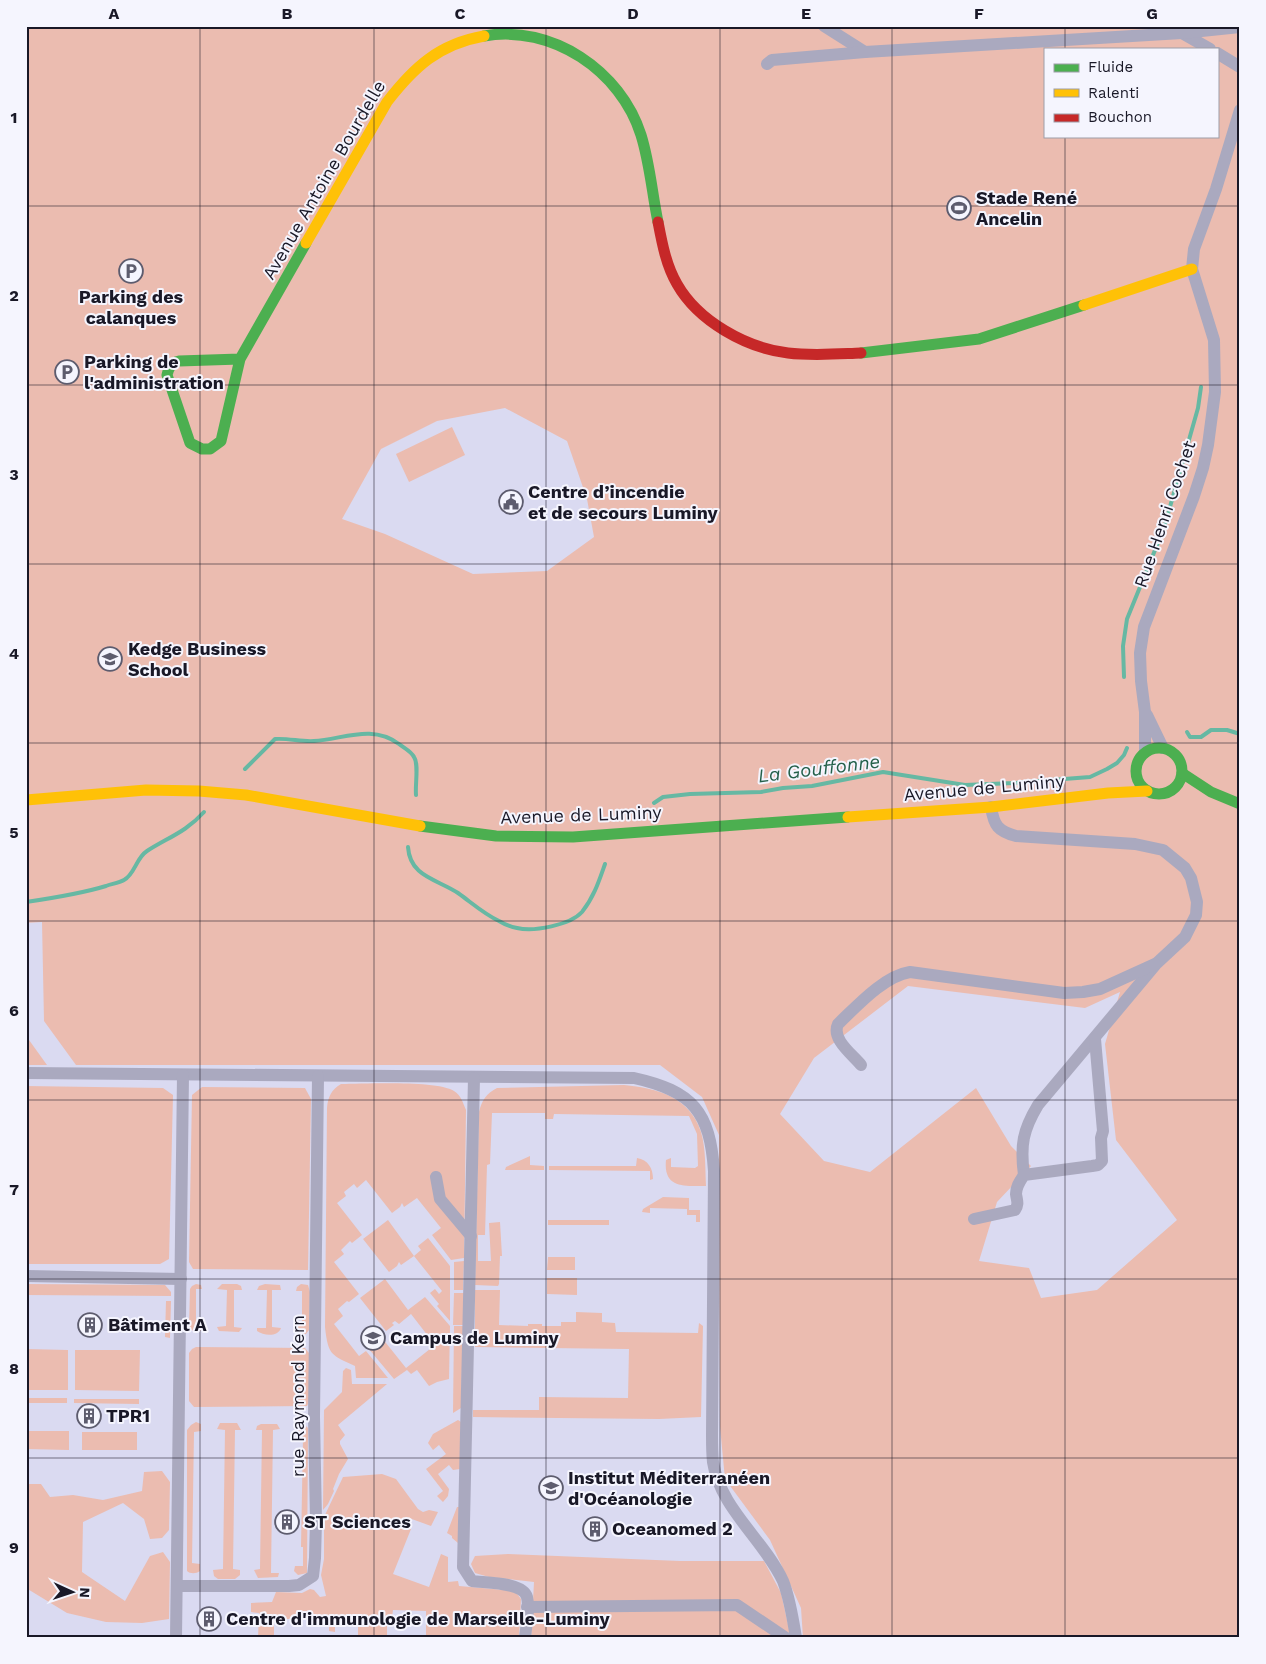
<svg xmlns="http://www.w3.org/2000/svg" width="1266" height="1664" viewBox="0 0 1266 1664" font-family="'Work Sans',sans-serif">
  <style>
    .green { fill: #ebbcb0; fill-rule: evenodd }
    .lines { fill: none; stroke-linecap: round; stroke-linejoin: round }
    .stream { stroke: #66b8a3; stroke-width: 4 }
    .street { stroke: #aaa9bf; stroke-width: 12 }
    .fast { stroke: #4caf50; stroke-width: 11 }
    .slow { stroke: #ffc107; stroke-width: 11 }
    .jam { stroke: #c62828; stroke-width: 11 }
    .grid { fill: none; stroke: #191827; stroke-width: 1; stroke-opacity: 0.55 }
    .labels { text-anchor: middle; stroke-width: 4; stroke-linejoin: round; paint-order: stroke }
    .street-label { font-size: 18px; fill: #191827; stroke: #f5f5fe }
    .poi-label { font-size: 18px; font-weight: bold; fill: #191827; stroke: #f5f5fe; text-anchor: start }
    .water-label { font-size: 19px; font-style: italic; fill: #24604a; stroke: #f5f5fe }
    .neatline { fill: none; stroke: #191827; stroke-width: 2 }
    .grid-label { font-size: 16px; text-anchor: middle; font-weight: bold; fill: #191827 }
  </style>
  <rect width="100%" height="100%" fill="#dadaf1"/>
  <g class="green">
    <path d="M26 26H1240V1638H803L801 1608 770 1540 725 1479 720 1427 719 1135 702 1097 660 1065H76L44 1021 42 922 26 923ZM1045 49H1217V136H1045ZM505 408 567 441 587 499 594 537 547 571 473 574 385 534 342 519 381 449 437 421ZM908 986 1085 1008 1120 992 1105 1044 1116 1140 1177 1220 1097 1290 1041 1298 1029 1268 979 1261 997 1202 1031 1166 1011 1146 976 1088 870 1172 824 1161 780 1114 814 1058Z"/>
    <polygon points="452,427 465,455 409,482 396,454"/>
    <polygon points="26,1039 29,1040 47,1065 26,1065"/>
    <path d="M341 1084C364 1084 436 1080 454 1091 461 1095 463 1103 466 1110L464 1258 451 1260 432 1235 441 1228 417 1198 404 1207 402 1203 400 1207 392 1213 366 1180 357 1188 354 1184 344 1192 346 1196 337 1203 362 1235 352 1243 350 1241 341 1250 344 1254 334 1262 359 1294 349 1302 347 1301 338 1309 343 1316 334 1324 359 1356 366 1351 388 1378H356L355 1366C331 1355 328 1355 325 1327L327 1108C328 1097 331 1090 341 1084Z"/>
    <path d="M624 1085C657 1088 690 1097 701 1132 706 1149 705 1169 706 1186 685 1186 663 1189 666 1160L671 1158V1167L695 1168 698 1166 697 1134 689 1116 554 1114 553 1119H545V1113H492L490 1164 487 1165 485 1235H478V1261H491L489 1223 500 1222 502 1256H500L499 1284 498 1286 475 1285 479 1112C482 1100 486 1094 497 1088Z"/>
    <polygon points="26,1086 163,1088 173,1095 169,1259 160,1264 26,1264"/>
    <polygon points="202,1087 305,1088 311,1099 308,1270 193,1269 189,1262 192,1095"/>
    <polygon points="530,1156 530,1165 544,1166 544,1170 505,1170 506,1167"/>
    <path d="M637 1158C648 1160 653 1168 653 1179L650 1180V1171L549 1170V1166H636Z"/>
    <polygon points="663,1197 689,1198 689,1210 700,1210 700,1222 696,1222 696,1215 687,1215 687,1209 650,1208 650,1213 642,1212 643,1209"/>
    <polygon points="388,1220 414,1256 421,1250 418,1246 428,1238 450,1266 450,1321 437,1306 439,1304 430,1293 435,1289 439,1294 442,1291 414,1256 401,1265 399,1262 397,1266 389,1272 363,1239"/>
    <rect x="548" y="1220" width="61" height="5"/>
    <polygon points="548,1257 575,1257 575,1270 547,1270"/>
    <polygon points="464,1261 463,1290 454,1290 454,1262"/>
    <polygon points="547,1278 577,1278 577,1295 547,1294"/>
    <polygon points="385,1279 408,1310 425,1297 450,1326 449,1379 437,1382 429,1386 417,1370 411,1374 407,1370 394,1379 368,1348 382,1338 406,1368 435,1345 411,1314 399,1324 395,1321 392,1323 394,1325 386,1331 360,1298"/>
    <polygon points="26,1284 165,1285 171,1292 171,1296 26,1295"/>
    <polygon points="196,1284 201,1285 202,1289 196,1289 196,1327 203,1327 202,1330 194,1332 189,1327 190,1289 192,1286"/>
    <polygon points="222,1284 237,1284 241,1286 242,1290 234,1290 234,1327 242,1328 239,1332 219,1331 217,1327 226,1326 227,1290 217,1289"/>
    <path d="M265 1284 280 1285 281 1290H272V1327L281 1328C278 1337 264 1336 257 1331V1328H266L267 1290H257L259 1286Z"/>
    <polygon points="301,1284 308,1285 310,1292 309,1330 306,1334 298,1335 295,1331 295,1326 302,1325 302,1291 296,1291 297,1287"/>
    <polygon points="475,1290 500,1290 499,1325 528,1326 528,1324 542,1324 542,1326 561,1326 561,1322 576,1322 576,1312 602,1313 602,1322 615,1323 616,1332 698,1333 699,1323 703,1326 701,1417 659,1419 473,1417 473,1410 539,1410 539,1397 628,1398 629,1349 475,1347"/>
    <polygon points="454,1293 464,1293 463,1325 453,1325"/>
    <polygon points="166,1301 171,1301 170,1338 165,1337"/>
    <polygon points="454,1326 463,1326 461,1408 453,1413"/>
    <polygon points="196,1347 305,1348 309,1353 309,1402 307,1406 194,1407 189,1401 189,1353 192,1349"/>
    <polygon points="26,1349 68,1350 68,1390 26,1390"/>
    <polygon points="75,1350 140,1350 139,1391 75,1390"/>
    <polygon points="346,1368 351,1370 352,1384 387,1384 338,1425 345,1435 340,1441 340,1444 348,1459 339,1474 333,1489 334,1491 328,1504 323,1510 324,1410 342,1392 343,1371"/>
    <rect x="26" y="1398" width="41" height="5"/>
    <polygon points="74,1399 139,1399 139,1404 74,1403"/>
    <polygon points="458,1420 461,1422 460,1469 453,1470 449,1465 438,1474 449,1489 448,1496 443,1502 437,1496 443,1491 426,1469 446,1454 439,1445 433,1450 428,1443 433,1434"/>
    <path d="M196 1422 201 1424V1431L194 1432 192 1563 200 1564V1571C196 1574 190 1574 187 1571V1430L191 1425Z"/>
    <polygon points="220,1423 237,1423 241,1430 235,1430 233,1569 240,1570 240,1575 235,1579 218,1579 214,1576 213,1570 223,1569 225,1430 217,1429"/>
    <polygon points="261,1424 277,1424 280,1429 273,1430 271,1573 279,1573 278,1577 258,1578 254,1570 260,1569 262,1430 256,1430 257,1426"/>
    <polygon points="300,1424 304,1424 308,1428 308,1434 307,1573 298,1575 294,1571 295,1566 303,1566 303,1547 301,1547 303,1437 302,1434 297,1434 296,1426"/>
    <polygon points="26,1431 69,1431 69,1450 26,1449"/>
    <rect x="82" y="1432" width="55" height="18"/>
    <polygon points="162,1471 170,1482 169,1530 162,1538 150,1539 144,1519 123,1503 83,1522 82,1572 125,1601 150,1556 163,1552 170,1562 169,1619 142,1623 106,1622 67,1613 26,1588 26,1484 41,1484 50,1497 73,1495 103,1500 142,1491 144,1472"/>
    <polygon points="382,1474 396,1479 418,1509 423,1512 429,1510 438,1512 431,1526 409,1518 406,1527 411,1529 393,1574 429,1587 441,1554 448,1557 448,1582 458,1581 459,1586 515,1591 521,1599 519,1638 426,1638 426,1611 393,1610 392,1617 387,1618 387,1638 358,1638 358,1617 335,1617 335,1632 329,1631 329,1619 274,1619 274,1638 258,1638 259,1613 251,1612 251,1603 272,1602 276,1592 302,1593 310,1589 314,1590 320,1597 326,1596 321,1575 324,1559 324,1517 343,1477"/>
    <polygon points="457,1507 459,1507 458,1543 452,1538 452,1536 447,1533"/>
    <polygon points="508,1554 680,1561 764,1561 781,1593 791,1638 531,1638 534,1582 489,1577 475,1573 471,1564 475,1556"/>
  </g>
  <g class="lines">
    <g class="stream">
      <polyline points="1124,677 1123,646 1127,619 1164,528 1198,408 1201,387"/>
      <polyline points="1187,732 1190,737 1201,737 1211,730 1227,730 1240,734"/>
      <path d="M245 769 275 739C289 738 301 742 314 741 344 739 372 724 399 744 404 748 411 751 414 757 419 764 415 784 416 795"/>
      <polyline points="654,803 663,797 690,794 761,792 783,788 812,786 883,772 965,785 1014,783 1090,777 1107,769 1117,763 1124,755 1127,748"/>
      <path d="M408 847C410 877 437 879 458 893 472 903 484 914 499 921 504 924 511 927 517 928 534 932 570 925 582 912 594 897 599 881 605 864"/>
      <path d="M26 902C53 898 80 894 106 886 111 884 119 883 124 880 135 874 136 858 147 851 169 837 186 832 204 812"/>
    </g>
    <g class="street">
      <polyline points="824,26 865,52"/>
      <polyline points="1182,33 1210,49"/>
      <polyline points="1217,53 1240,67"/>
      <polyline points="767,64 772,60 865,52 1182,33 1240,27"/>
      <polyline points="1147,715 1163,748"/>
      <polyline points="1145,752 1145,712 1141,681 1140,653 1144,627 1194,496 1203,468 1208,445 1215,392 1214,340 1192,269 1194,249 1216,189 1240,110"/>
      <path d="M991 807C994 826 998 831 1016 836L1135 844 1163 850 1185 868 1191 878 1197 902 1196 915 1185 937 1157 963 1038 1105C1023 1130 1020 1145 1024 1175"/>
      <path d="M861 1065C852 1054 831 1039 838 1024 857 1006 884 976 910 972L1064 993 1083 992 1100 989 1155 964"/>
      <path d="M26 1073 634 1078C693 1091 710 1112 714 1171L712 1435C712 1444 712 1453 713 1462 720 1508 764 1540 783 1581 790 1599 793 1619 796 1638"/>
      <path d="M474 1078 463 1567 472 1581C487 1583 523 1582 527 1597 530 1609 526 1626 525 1638"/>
      <polyline points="436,1177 440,1199 471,1236"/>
      <path d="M974 1219 1015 1210C1019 1204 1017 1201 1016 1194 1016 1186 1020 1181 1024 1175L1092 1166 1098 1165 1102 1161 1101 1138 1103 1131 1095 1039"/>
      <polyline points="26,1276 181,1279"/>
      <polyline points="177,1586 289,1586 299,1585 313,1576 315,1558 316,1521 314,1417 318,1076"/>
      <polyline points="527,1607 737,1605 786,1638"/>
      <polyline points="176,1638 183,1075"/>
    </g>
    <g class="fast">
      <path d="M484 36C552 24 621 71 641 135 650 164 652 193 658 222"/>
      <polyline points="861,353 979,339 1084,305"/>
      <path d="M240 359 179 361C171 363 169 367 167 375L190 443 202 449H210L221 441 240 359 306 243"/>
      <circle cx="1159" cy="771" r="23"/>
      <polyline points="1182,773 1211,792 1240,804"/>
      <polyline points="420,826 496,836 573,837 848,817"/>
    </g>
    <g class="slow">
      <path d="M306 243 387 102C414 67 439 44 484 36"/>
      <polyline points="1084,305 1192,269"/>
      <polyline points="26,800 146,790 199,791 246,795 420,826"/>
      <polyline points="848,817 991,807 1108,793 1147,791"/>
    </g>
    <path class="jam" d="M658 222C662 243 666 265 677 284 698 321 746 348 788 353 812 356 836 354 861 353"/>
  </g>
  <path class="grid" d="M200 26V1638M374 26V1638M546 26V1638M720 26V1638M892 26V1638M1065 26V49M1065 136V1638M26 206H1240M26 385H1240M26 564H1240M26 743H1240M26 921H1240M26 1100H1240M26 1279H1240M26 1458H1240"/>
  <defs>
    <g id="stadium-ring" transform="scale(1.25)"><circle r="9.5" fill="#f5f5fe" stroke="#5d5c6e" stroke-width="1.5"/><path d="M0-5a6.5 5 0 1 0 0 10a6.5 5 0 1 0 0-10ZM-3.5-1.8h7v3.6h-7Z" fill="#5d5c6e"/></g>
    <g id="parking-ring" transform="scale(1.25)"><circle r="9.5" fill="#f5f5fe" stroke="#5d5c6e" stroke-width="1.5"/><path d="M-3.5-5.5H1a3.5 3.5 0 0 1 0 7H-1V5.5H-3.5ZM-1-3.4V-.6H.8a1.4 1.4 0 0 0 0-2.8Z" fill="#5d5c6e"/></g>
    <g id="civic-ring" transform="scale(1.25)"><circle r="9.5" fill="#f5f5fe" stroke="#5d5c6e" stroke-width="1.5"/><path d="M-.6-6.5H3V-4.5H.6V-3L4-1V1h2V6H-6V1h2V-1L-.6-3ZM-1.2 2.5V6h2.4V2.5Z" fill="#5d5c6e"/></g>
    <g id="university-ring" transform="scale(1.25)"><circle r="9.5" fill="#f5f5fe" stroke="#5d5c6e" stroke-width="1.5"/><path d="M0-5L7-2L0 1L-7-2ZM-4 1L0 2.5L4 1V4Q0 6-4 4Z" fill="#5d5c6e"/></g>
    <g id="building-ring" transform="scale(1.25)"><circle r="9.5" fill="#f5f5fe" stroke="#5d5c6e" stroke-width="1.5"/><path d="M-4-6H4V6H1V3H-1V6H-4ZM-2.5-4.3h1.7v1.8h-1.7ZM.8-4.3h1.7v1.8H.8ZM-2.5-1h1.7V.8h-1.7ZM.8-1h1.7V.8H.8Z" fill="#5d5c6e"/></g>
  </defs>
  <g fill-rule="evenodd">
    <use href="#stadium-ring" x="959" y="208"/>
    <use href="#parking-ring" x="131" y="271"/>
    <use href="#parking-ring" x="67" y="372"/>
    <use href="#civic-ring" x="511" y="502"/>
    <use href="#university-ring" x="110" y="659"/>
    <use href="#building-ring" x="90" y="1325"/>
    <use href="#university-ring" x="373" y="1338"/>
    <use href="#building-ring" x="89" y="1416"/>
    <use href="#university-ring" x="551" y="1488"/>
    <use href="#building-ring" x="287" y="1522"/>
    <use href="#building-ring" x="595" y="1529"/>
    <use href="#building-ring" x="209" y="1619"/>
  </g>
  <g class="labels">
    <g class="street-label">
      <text transform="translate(324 180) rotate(-60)" y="6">Avenue Antoine Bourdelle</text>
      <text transform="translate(1165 514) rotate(-71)" y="6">Rue Henri Cochet</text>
      <text transform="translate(984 788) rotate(-5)" y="6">Avenue de Luminy</text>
      <text transform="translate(581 815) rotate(-2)" y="6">Avenue de Luminy</text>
      <text transform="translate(298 1396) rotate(-90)" y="6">rue Raymond Kern</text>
    </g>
    <g class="poi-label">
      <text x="976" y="204">Stade René<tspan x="976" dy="21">Ancelin</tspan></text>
      <text x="131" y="303" text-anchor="middle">Parking des<tspan x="131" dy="21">calanques</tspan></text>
      <text x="84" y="368">Parking de<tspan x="84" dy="21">l'administration</tspan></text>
      <text x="528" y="498">Centre d’incendie<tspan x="528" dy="21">et de secours Luminy</tspan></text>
      <text x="128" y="655">Kedge Business<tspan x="128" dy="21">School</tspan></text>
      <text x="108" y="1331">Bâtiment A</text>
      <text x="390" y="1344">Campus de Luminy</text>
      <text x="106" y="1422">TPR1</text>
      <text x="568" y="1484">Institut Méditerranéen<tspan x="568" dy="21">d'Océanologie</tspan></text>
      <text x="304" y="1528">ST Sciences</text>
      <text x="612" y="1535">Oceanomed 2</text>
      <text x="226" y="1625">Centre d'immunologie de Marseille-Luminy</text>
    </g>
    <g class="water-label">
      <text transform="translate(819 768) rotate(-7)" y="7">La Gouffonne</text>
    </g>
  </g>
  <rect width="1266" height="1664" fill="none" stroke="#f5f5fe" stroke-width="55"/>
  <rect x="1044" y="48" width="175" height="90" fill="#f5f5fe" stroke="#9d9da8"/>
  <rect x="1054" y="64" width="25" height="8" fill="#4caf50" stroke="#9d9da8"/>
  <text x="1088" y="72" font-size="15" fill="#191827">Fluide</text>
  <rect x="1054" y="89" width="25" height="8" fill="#ffc107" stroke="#9d9da8"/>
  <text x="1088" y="98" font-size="15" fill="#191827">Ralenti</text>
  <rect x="1054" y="114" width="25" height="8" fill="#c62828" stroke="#9d9da8"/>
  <text x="1088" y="122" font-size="15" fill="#191827">Bouchon</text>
  <g transform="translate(72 1592) rotate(93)" stroke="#f5f5fe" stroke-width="4" paint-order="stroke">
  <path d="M0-4L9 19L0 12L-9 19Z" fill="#191827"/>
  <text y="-8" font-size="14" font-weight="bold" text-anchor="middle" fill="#191827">N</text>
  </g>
  <rect x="28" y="28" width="1210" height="1608" class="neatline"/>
  <g class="grid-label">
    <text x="114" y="19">A</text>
    <text x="287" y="19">B</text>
    <text x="460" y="19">C</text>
    <text x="633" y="19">D</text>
    <text x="806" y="19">E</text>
    <text x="979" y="19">F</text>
    <text x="1152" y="19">G</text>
    <text x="14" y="123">1</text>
    <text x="14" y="301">2</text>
    <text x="14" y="480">3</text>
    <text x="14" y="659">4</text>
    <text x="14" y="838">5</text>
    <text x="14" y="1016">6</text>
    <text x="14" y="1195">7</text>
    <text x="14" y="1374">8</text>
    <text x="14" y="1553">9</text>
  </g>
</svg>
